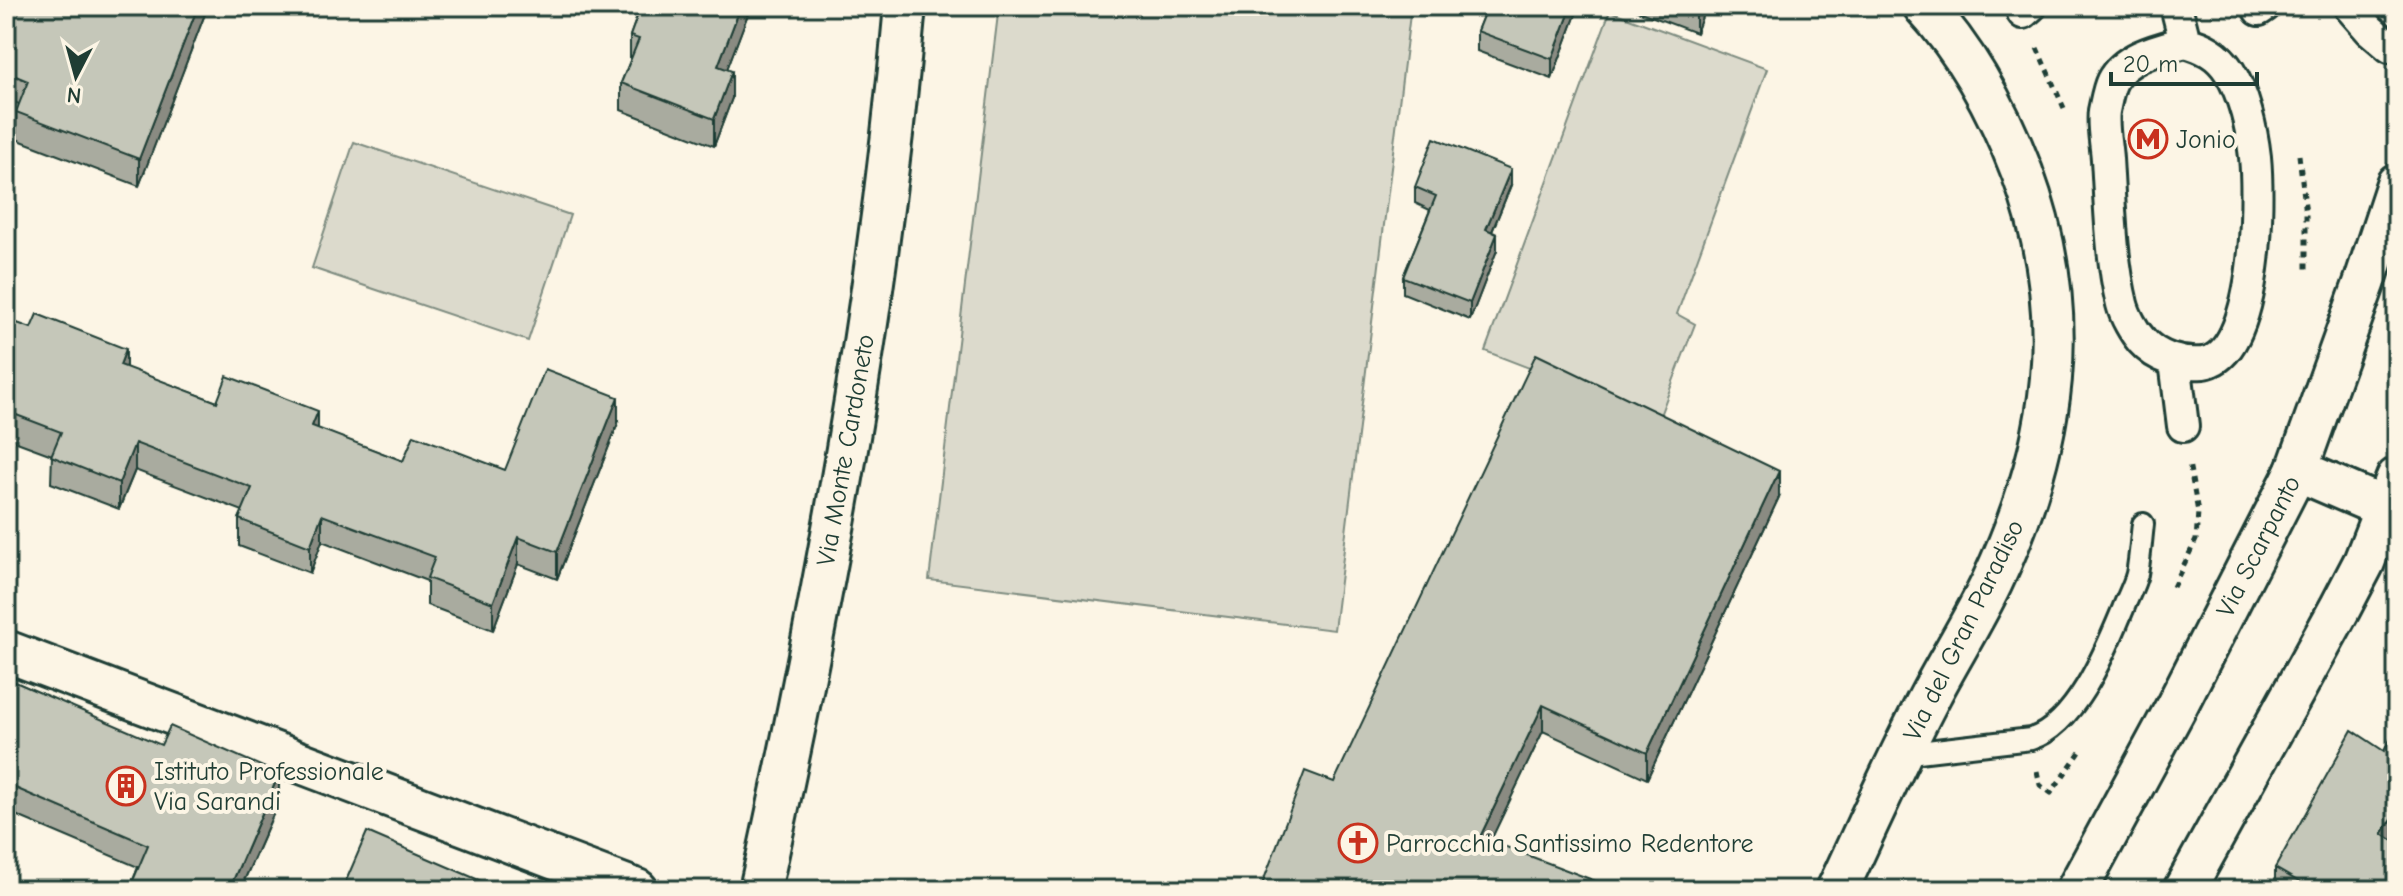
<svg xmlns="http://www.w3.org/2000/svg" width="2403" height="896" viewBox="0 0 2403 896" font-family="'Comic Neue',sans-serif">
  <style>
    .garden { fill: #dcdacc; stroke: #7e8c80; stroke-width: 2 }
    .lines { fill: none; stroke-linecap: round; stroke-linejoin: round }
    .service-casing { stroke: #1f3d34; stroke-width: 26 }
    .pedestrian-casing { stroke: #1f3d34; stroke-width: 36 }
    .minor-casing { stroke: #1f3d34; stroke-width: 46 }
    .path { stroke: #1f3d34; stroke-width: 5; stroke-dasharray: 6 6; stroke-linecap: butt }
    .service { stroke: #fcf5e5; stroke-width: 20 }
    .pedestrian { stroke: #fcf5e5; stroke-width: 30 }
    .minor { stroke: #fcf5e5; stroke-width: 40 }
    .wall { fill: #a9ab9f; stroke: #1f3d34; stroke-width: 2 }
    .shaded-wall { fill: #8a8b82; stroke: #1f3d34; stroke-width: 2 }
    .building { fill: #c5c7b9; stroke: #1f3d34; stroke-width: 2 }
    .labels { text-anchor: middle; stroke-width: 8; stroke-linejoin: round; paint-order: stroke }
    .poi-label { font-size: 26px; fill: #1f3d34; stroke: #fcf5e5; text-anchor: start }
    .street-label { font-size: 26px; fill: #1f3d34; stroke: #fcf5e5 }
  </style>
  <rect width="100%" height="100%" fill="#fcf5e5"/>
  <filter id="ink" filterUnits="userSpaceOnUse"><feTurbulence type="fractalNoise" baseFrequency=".0125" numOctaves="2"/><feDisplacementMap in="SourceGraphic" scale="16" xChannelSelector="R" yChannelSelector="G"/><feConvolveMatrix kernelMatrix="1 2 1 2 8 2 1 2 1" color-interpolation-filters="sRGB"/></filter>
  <g filter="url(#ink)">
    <g class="garden">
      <polygon points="999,6 1411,6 1334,630 929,580"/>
      <polygon points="1610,11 1767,69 1677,314 1695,324 1659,418 1485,351"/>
      <polygon points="354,142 570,215 528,341 312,268"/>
    </g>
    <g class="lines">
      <g class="service-casing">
        <path id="service" d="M1901 754 2031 739C2076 725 2106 650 2123 609 2127 598 2134 586 2137 574 2140 558 2141 541 2143 524"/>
      </g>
      <g class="pedestrian-casing">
        <g id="pedestrian">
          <polyline points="2176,6 2185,42"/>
          <polyline points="2349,6 2370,30 2390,47"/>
          <polyline points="2259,10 2265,6"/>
          <polyline points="2023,13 2031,6"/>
          <path d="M2185 42C2204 47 2218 54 2229 71 2244 94 2252 130 2255 157 2259 198 2259 356 2203 363 2181 365 2157 358 2142 341 2134 332 2125 316 2122 304 2111 259 2110 205 2107 159 2106 144 2102 126 2104 111 2106 102 2108 89 2112 81 2125 56 2160 49 2185 42Z"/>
          <polyline points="2175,361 2183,426"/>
        </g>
      </g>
      <g class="minor-casing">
        <g id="minor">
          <polyline points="2297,470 2397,513"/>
          <polyline points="6,651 637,890"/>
          <path d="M760 890C824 599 879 303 905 6"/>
          <path d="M1837 890C1868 824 1897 758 1931 694 1951 656 1974 620 1992 582 2056 446 2075 315 2022 172 1999 112 1968 53 1924 6"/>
          <polyline points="2077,890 2175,709 2297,470 2365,281 2397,184"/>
          <polyline points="2184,890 2340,608 2364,562 2397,478"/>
        </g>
      </g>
      <g class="path">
        <polyline points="2037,48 2064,108"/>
        <polyline points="2299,155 2306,214 2306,269"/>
        <polyline points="2173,587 2196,540 2198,512 2189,463"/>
        <polyline points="2037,771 2040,785 2051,793 2080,752"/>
      </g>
      <use href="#service" class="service"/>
      <use href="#pedestrian" class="pedestrian"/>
      <use href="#minor" class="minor"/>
    </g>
    <g class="wall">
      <polygon points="6,6 208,6 139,186 16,139 16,112 19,104 6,99"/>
      <polygon points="641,6 751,6 727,69 732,98 714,146 621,110 621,83 630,61 630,36"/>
      <polygon points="1487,6 1579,6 1552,79 1477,51 1477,31"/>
      <polygon points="1624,6 1706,6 1696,33"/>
      <polygon points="1511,185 1492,232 1497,250 1470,320 1403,293 1403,277 1430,210 1415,203 1415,187"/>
      <polygon points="6,319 126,368 217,402 318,429 403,461 505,470 618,423 557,579 518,564 493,630 427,605 427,581 322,541 310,573 239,546 239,519 243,511 135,470 119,509 51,483 52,455 6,438"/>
      <polygon points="1779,497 1647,779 1543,731 1490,841 1334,782"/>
      <polygon points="6,678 279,801 240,890 129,890 138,867 6,811"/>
      <polygon points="2275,868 2397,890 2275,890"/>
    </g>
    <g class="shaded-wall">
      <polygon points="198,6 208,6 139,186 139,159"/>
      <polygon points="741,6 751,6 718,93 718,66"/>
      <polygon points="1572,6 1579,6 1552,79 1552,59"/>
      <polygon points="1699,6 1706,6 1696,33 1696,12"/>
      <polygon points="732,71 732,98 714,146 714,119"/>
      <polygon points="1511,169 1511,185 1486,246 1486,229"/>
      <polygon points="1497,234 1497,250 1470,320 1470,303"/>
      <polygon points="126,349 126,376 120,365"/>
      <polygon points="618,397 618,423 557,579 557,552"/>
      <polygon points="318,411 318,437 312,426"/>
      <polygon points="135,443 135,470 119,509 119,483"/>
      <polygon points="1779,471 1779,497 1647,779 1647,753"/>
      <polygon points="322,515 322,541 310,573 310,547"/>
      <polygon points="518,537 518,564 493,630 493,603"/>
      <polygon points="1543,705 1543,731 1480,863 1480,837"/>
      <polygon points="279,774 279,801 240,890 229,890"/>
      <polygon points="2397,811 2397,843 2382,834"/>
    </g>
    <g class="building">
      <polygon points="6,6 198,6 139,159 16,112 28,81 6,72"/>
      <polygon points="641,6 741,6 718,66 732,71 714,119 621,83 639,39 630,36"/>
      <polygon points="1487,6 1572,6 1552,59 1477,31"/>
      <polygon points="1679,6 1699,6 1696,12"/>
      <polygon points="1434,138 1511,169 1486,229 1497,234 1470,303 1403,277 1436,196 1415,187"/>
      <polygon points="37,314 126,349 120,365 217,402 227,376 318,411 312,426 403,461 414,435 505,470 545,369 618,397 557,552 518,537 493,603 427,578 435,557 322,515 310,547 239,519 252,488 135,443 119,483 51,456 61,432 6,411 6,393 15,370 6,366 6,319 31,328"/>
      <polygon points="1536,354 1779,471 1647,753 1543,705 1480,837 1619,890 1260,890 1305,771 1334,782"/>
      <polygon points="6,678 161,745 170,726 279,774 229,890 129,890 148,845 6,784"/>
      <polygon points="2396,728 2397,811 2382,834 2397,843 2397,890 2313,890 2275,868 2352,730 2384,751"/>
      <polygon points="367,832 502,890 342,890"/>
    </g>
  </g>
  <defs>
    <g id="metro-ring" transform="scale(2)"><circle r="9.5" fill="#fcf5e5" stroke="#c8321e" stroke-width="1.5"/><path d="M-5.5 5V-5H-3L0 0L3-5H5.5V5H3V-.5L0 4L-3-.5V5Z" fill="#c8321e"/></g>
    <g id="building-ring" transform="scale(2)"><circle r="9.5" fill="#fcf5e5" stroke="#c8321e" stroke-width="1.5"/><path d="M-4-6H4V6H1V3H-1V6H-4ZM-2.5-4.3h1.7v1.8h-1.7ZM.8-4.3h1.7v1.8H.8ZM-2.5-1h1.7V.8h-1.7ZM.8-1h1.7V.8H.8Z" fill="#c8321e"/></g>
    <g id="church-ring" transform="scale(2)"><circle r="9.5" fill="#fcf5e5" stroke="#c8321e" stroke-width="1.5"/><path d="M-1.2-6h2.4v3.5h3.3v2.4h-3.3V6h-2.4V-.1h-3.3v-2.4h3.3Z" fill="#c8321e"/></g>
  </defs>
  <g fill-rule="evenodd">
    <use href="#metro-ring" x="2148" y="139"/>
    <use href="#building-ring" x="126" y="786"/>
    <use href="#church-ring" x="1358" y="843"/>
  </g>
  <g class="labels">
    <g class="poi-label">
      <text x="2176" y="148">Jonio</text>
      <text x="154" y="780">Istituto Professionale<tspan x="154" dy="30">Via Sarandi</tspan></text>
      <text x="1386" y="852">Parrocchia Santissimo Redentore</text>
    </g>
    <g class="street-label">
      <text transform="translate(845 450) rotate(-80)" y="9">Via Monte Cardoneto</text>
      <text transform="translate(2258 546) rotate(-63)" y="9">Via Scarpanto</text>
      <text transform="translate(1963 630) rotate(-64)" y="9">Via del Gran Paradiso</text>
    </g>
  </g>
  <rect width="2403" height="896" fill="none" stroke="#fcf5e5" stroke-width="32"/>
  <rect x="16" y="16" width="2371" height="864" fill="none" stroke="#1f3d34" stroke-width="3" filter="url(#ink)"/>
  <g transform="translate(76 76) rotate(186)" stroke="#fcf5e5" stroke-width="6" paint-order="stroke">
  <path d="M0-6L14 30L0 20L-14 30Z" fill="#1f3d34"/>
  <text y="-12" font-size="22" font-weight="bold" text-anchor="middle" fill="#1f3d34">N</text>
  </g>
  <path d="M2111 72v12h146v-12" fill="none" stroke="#1f3d34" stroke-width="4"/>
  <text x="2123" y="72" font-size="24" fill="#1f3d34" stroke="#fcf5e5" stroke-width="6" paint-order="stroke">20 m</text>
</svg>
